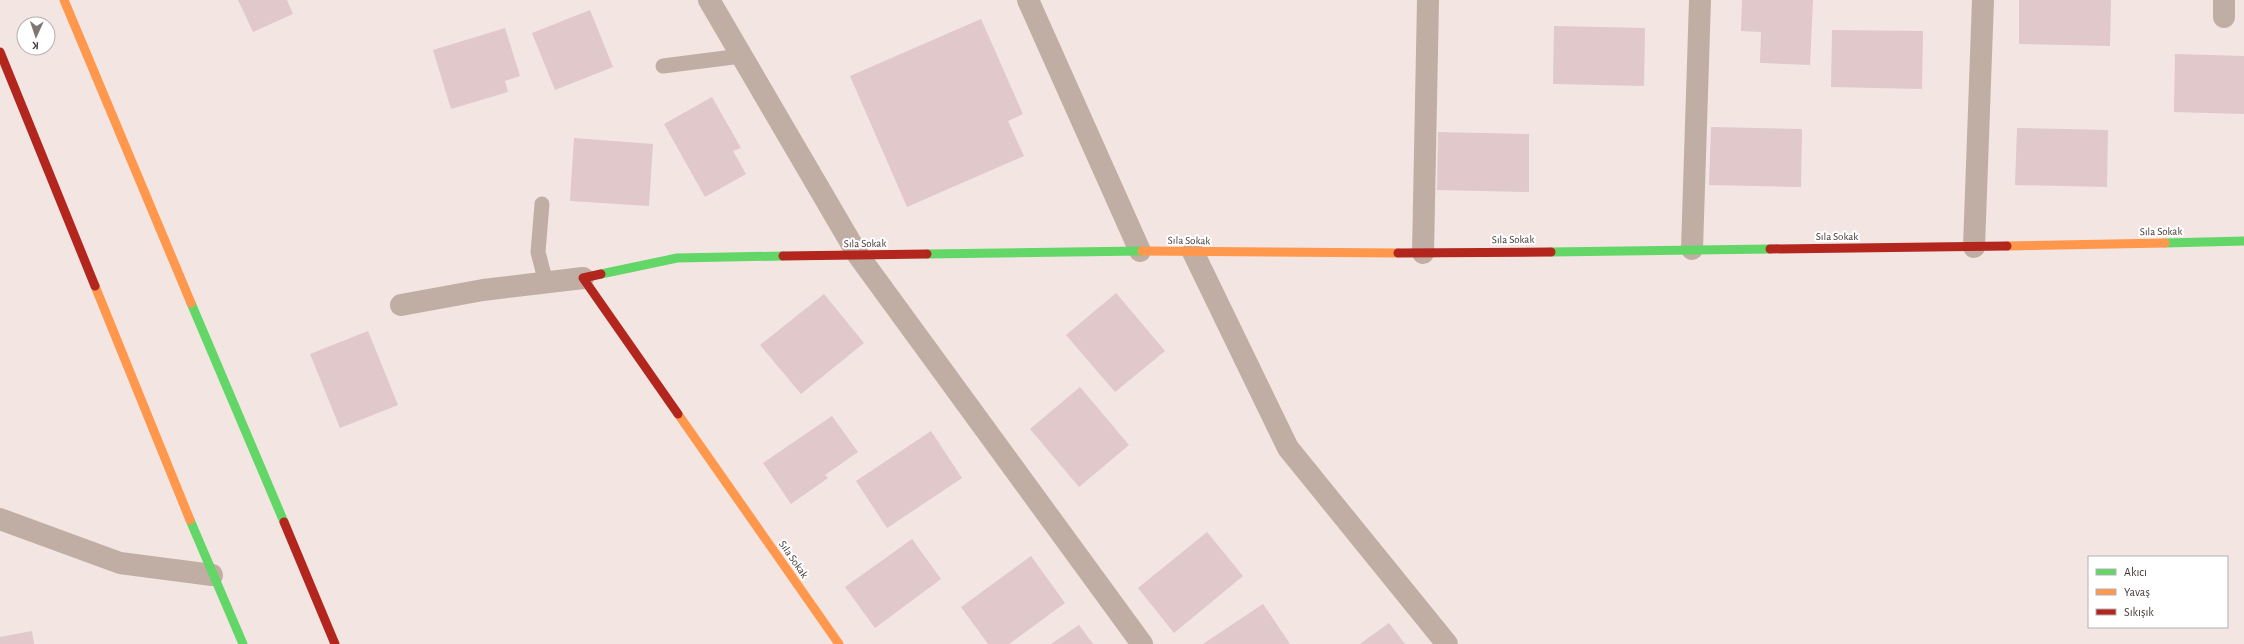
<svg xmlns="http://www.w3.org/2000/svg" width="2244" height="644" viewBox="0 0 2244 644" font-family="'Alegreya Sans',sans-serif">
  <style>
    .building { fill: #e0c8cb }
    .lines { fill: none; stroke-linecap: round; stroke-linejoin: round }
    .lane { stroke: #c0aea4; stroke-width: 15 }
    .street { stroke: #c0aea4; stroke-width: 22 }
    .fast { stroke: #63d668; stroke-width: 9 }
    .slow { stroke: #ff974d; stroke-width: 9 }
    .jam { stroke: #b3261e; stroke-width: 9 }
    .labels { text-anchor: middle; stroke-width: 4; stroke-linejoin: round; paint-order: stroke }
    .street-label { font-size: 11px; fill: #423836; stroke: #fff }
  </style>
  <rect width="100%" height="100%" fill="#f3e5e2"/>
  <g class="building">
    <polygon points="238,0 287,0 293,14 253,32"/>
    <polygon points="1742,0 1813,0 1810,65 1760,63 1761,32 1741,31"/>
    <polygon points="2019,0 2111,0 2110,46 2019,44"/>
    <polygon points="590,10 613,67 555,90 532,33"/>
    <polygon points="981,19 1023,114 1008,121 1024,156 907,207 850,76"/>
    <polygon points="1554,26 1645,28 1644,86 1553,84"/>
    <polygon points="505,28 520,76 505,81 508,92 451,109 433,50"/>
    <polygon points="1832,30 1923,31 1922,89 1831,87"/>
    <polygon points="2175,54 2244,56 2244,114 2174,112"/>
    <polygon points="712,97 741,148 733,151 746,174 705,197 664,124"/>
    <polygon points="1711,127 1802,129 1801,187 1709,185"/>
    <polygon points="2017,128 2108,130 2107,187 2015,185"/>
    <polygon points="1438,132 1529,134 1529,192 1437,190"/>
    <polygon points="574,138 653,144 649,206 570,201"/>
    <polygon points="1116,293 1165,351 1115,392 1066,335"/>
    <polygon points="824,294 864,343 801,394 760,345"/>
    <polygon points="368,331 398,405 340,428 310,354"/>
    <polygon points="1080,387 1129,445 1079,487 1030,429"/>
    <polygon points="832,416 858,452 825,475 828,478 791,504 763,463"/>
    <polygon points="931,431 962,478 887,528 856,481"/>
    <polygon points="1207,532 1243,576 1174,633 1138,588"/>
    <polygon points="912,539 941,579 875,628 845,587"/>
    <polygon points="1031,556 1065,603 1009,644 988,644 961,607"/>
    <polygon points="1263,604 1290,644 1203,644"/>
    <polygon points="1389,623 1405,644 1360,644"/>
    <polygon points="1079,625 1093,644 1051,644"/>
    <polygon points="32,631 34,644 0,644 0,637"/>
  </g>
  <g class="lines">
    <g class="lane">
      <polyline points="663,66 741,56"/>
      <polyline points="542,204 538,252 546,283"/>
    </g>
    <g class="street">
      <polyline points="709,0 858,255 1142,644"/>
      <polyline points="1028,0 1140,251"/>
      <polyline points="2224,0 2224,17"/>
      <polyline points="1974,247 1983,0"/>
      <polyline points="1692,249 1700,0"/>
      <polyline points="1193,252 1288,448 1447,644"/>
      <polyline points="1423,253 1428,0"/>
      <polyline points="401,305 483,290 583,278"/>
      <polyline points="0,519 120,563 212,575"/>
    </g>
    <g class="fast">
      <polyline points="2165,243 2244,241"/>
      <polyline points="1551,252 1770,249"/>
      <polyline points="927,254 1142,251"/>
      <polyline points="601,274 677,258 783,256"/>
      <polyline points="191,303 284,522"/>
      <polyline points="190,520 243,644"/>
    </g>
    <g class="slow">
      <polyline points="64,0 191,303"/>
      <polyline points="2007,246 2165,243"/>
      <polyline points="1142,251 1398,253"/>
      <polyline points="95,286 190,520"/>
      <polyline points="678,414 839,644"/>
    </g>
    <g class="jam">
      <polyline points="0,52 95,286"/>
      <polyline points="1770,249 2007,246"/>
      <polyline points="1398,253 1551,252"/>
      <polyline points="783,256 927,254"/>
      <polyline points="601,274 583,278 678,414"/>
      <polyline points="284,522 335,644"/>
    </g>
  </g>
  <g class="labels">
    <g class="street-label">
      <text transform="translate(2161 231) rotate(-1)" y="4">Sıla Sokak</text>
      <text x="1837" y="240">Sıla Sokak</text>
      <text transform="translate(1513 239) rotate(-1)" y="4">Sıla Sokak</text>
      <text transform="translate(1189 240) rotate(1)" y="4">Sıla Sokak</text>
      <text transform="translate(865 243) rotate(-1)" y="4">Sıla Sokak</text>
      <text transform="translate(794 559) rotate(55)" y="4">Sıla Sokak</text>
    </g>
  </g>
  <rect x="2088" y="556" width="140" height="72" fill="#ffffff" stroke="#b3afaf"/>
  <rect x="2096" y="569" width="20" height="6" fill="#63d668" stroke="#b3afaf"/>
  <text x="2124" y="576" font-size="12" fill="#423836">Akıcı</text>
  <rect x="2096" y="589" width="20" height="6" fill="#ff974d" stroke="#b3afaf"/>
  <text x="2124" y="596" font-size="12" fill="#423836">Yavaş</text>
  <rect x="2096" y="609" width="20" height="6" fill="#b3261e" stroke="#b3afaf"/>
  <text x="2124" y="616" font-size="12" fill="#423836">Sıkışık</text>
  <g transform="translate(36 36) rotate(183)"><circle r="19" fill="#ffffff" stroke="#b3afaf"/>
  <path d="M0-3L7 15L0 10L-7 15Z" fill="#807572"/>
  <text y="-6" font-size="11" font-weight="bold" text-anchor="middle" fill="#423836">K</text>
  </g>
</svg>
